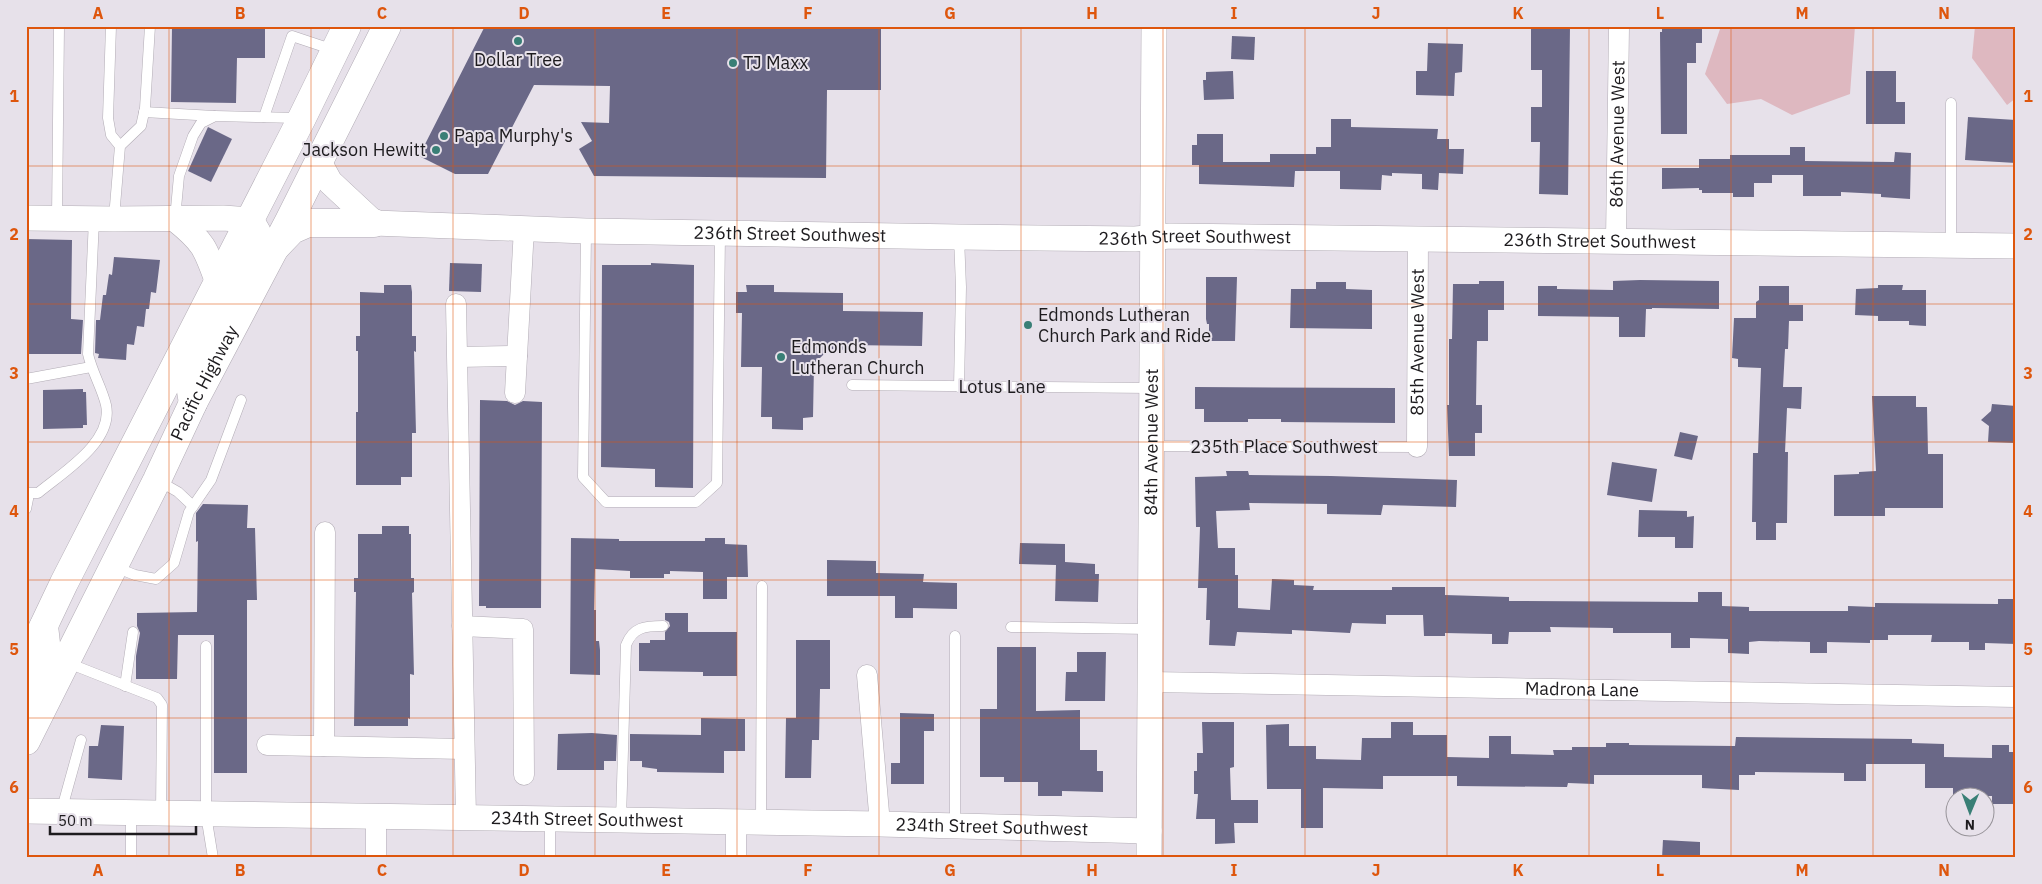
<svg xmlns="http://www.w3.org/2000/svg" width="2042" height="884" viewBox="0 0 2042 884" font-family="'IBM Plex Sans',sans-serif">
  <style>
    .green { fill: #deb8c0 }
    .building { fill: #6a6887 }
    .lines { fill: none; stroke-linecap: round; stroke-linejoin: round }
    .service-casing { stroke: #b2acb5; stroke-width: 11 }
    .minor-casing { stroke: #b2acb5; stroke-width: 21 }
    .tertiary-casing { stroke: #b2acb5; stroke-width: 26 }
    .primary-casing { stroke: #b2acb5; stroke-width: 29 }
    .trunk-casing { stroke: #b2acb5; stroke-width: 29 }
    .service { stroke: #fff; stroke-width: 10 }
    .minor { stroke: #fff; stroke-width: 20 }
    .tertiary { stroke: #fff; stroke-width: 25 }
    .primary { stroke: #fff; stroke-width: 28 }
    .trunk { stroke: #fff; stroke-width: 28 }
    .grid { fill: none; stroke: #de560d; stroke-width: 1; stroke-opacity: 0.55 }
    .poi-dot { fill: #397f76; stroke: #e7e1ea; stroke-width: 2 }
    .labels { text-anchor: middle; stroke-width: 4; stroke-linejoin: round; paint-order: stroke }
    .poi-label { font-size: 18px; fill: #1d1b1e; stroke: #e7e1ea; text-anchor: start }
    .street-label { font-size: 18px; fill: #1d1b1e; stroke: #e7e1ea }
    .neatline { fill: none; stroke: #de560d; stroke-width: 2 }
    .grid-label { font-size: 16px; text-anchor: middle; font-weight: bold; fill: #de560d }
  </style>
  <rect width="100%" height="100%" fill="#e7e1ea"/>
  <g class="green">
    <polygon points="1721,26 1855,26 1850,94 1792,115 1761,99 1727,104 1705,74"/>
    <polygon points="1975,26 2016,26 2016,98 2007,105 1972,58"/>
  </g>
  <g class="building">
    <polygon points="172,26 265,26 265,58 237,58 236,103 171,102"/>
    <polygon points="485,26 881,26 881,90 827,90 826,178 594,176 579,149 592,141 581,122 609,123 610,86 534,85 488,174 455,174 419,156"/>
    <polygon points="1531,26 1570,26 1568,195 1539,194 1540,142 1531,142 1531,107 1542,107 1542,70 1531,70"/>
    <polygon points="1662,26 1702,26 1702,43 1696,43 1696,63 1687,63 1687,134 1661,134 1660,32 1662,32"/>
    <polygon points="1232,36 1255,37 1254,60 1231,59"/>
    <polygon points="1428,43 1463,44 1462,72 1455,73 1454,96 1416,95 1416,71 1427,71"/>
    <polygon points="1233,71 1234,99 1204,100 1203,80 1206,80 1206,72"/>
    <polygon points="1866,71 1896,71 1896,102 1905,102 1905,124 1866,124"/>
    <polygon points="1968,117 2016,120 2016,163 1965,160"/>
    <polygon points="1331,119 1351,119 1351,127 1438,129 1437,139 1449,139 1449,149 1464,149 1463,174 1439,173 1438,190 1422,189 1422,174 1392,173 1392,176 1382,175 1381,190 1340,189 1340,171 1295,171 1294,187 1199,184 1199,165 1192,165 1192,145 1197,145 1197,134 1223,134 1223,162 1270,162 1270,154 1316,154 1316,147 1331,147"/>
    <polygon points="208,127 232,139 211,182 188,171"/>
    <polygon points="1790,147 1805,147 1805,161 1894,162 1895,152 1911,153 1910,199 1881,197 1881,194 1841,192 1841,196 1803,196 1803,175 1772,175 1772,183 1754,183 1754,197 1733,197 1733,193 1702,193 1702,190 1699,190 1699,188 1662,189 1662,168 1699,168 1699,159 1730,159 1730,155 1790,155"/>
    <polygon points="26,239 72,240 71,319 83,320 81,354 26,354"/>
    <polygon points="114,257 160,260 156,293 151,292 149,309 146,309 144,327 137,326 134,345 127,344 126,360 98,358 99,354 95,353 96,320 100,320 103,295 106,295 109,274 112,275"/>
    <polygon points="450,263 482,264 481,292 449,291"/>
    <polygon points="651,263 694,265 693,488 655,487 655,469 601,467 602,265 651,265"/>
    <polygon points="1206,277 1237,277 1235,341 1209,341 1209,324 1207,324 1206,319"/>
    <polygon points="1640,280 1719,281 1719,309 1652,308 1652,309 1646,309 1645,337 1619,337 1619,317 1538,316 1538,286 1557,286 1557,289 1613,290 1613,281"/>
    <polygon points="1479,281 1504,281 1504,310 1488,310 1488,341 1477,341 1476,405 1482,405 1482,433 1475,433 1475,456 1449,456 1447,405 1449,405 1449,339 1452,339 1453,284 1479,284"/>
    <polygon points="1316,282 1346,282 1346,289 1372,290 1372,329 1290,328 1291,289 1316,289"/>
    <polygon points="384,285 411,285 412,292 412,336 416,336 416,352 414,351 416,433 412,433 412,477 401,477 401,485 356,485 356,412 358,412 358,351 356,351 356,336 360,336 360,292 384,293"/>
    <polygon points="746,285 774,285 774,292 843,293 843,311 923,312 922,346 848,345 848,350 829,349 814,364 813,417 803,418 803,430 772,429 772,417 761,417 762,367 741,367 742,313 736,313 736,292 747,292"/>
    <polygon points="1878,285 1903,285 1902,290 1926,290 1926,326 1909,325 1909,321 1878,321 1878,316 1855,315 1856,289 1878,288"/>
    <polygon points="1759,286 1789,286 1789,305 1803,305 1803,321 1789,321 1788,349 1785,349 1783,387 1802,387 1801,409 1787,408 1785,452 1788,452 1787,523 1776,523 1776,540 1756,540 1756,522 1752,522 1753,453 1758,453 1761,368 1738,367 1738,359 1732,358 1734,318 1756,318 1756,302 1759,300"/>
    <polygon points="1195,387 1395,388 1395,423 1281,422 1281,419 1248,419 1248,422 1204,422 1204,409 1195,409"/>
    <polygon points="83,389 83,392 86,392 87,425 83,425 83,428 43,429 43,390"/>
    <polygon points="1872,396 1916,396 1916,407 1927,407 1928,454 1943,454 1943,508 1885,508 1885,516 1834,516 1834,475 1859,474 1859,472 1876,471"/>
    <polygon points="480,400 507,401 515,405 523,401 542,402 541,608 486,608 486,606 479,606"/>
    <polygon points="1992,404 2016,406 2016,443 1988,442 1989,426 1981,420 1991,411"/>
    <polygon points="1680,432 1698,436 1692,460 1674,456"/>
    <polygon points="1612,462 1657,469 1652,502 1607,495"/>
    <polygon points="1226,471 1248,471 1249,475 1331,476 1457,480 1456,507 1383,505 1381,515 1327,514 1327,504 1249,503 1250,510 1216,511 1218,548 1235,548 1235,575 1238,575 1238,608 1270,610 1272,579 1294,580 1294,585 1314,586 1313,590 1392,590 1392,587 1445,587 1445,595 1509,597 1509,601 1698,602 1698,592 1722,592 1722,606 1749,607 1749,611 1848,611 1848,606 1875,607 1875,603 1998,604 1998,599 2016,599 2016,644 1985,643 1985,650 1969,650 1969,642 1931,642 1932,635 1888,635 1888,640 1870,640 1870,643 1827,642 1827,653 1810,653 1810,642 1759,641 1749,642 1749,654 1728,653 1728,639 1690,638 1690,648 1671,648 1671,633 1613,633 1613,628 1550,627 1551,632 1509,632 1508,644 1492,644 1492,634 1445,633 1445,636 1424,636 1423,615 1386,615 1386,624 1352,623 1350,633 1292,630 1292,634 1237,632 1235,646 1209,645 1210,620 1206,620 1207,588 1198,588 1200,527 1196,527 1195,477 1227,476"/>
    <polygon points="203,504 248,505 247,528 255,528 257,600 247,600 247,773 214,773 214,635 178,635 177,679 136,679 136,656 140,633 137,626 137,613 197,612 198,541 196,542 196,513"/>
    <polygon points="1639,510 1687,511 1687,517 1694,516 1693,548 1675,548 1675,537 1638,537"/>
    <polygon points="382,526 409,526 409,534 411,534 411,578 414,578 414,592 412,593 414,675 410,674 410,719 408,718 408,726 354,726 356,592 354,592 354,578 358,578 358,534 382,534"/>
    <polygon points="571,538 619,539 619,541 705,541 705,538 725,538 725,544 747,545 748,577 727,577 727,599 703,599 703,572 670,571 670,574 664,574 664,578 630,578 630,571 595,569 594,610 596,610 596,641 599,641 600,650 600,675 570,674"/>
    <polygon points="1020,543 1065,544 1065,562 1095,564 1095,574 1099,574 1098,602 1055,601 1056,565 1019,564"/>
    <polygon points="827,560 876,561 876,573 924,574 923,582 957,583 957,609 913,608 913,618 895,618 895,596 827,596"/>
    <polygon points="665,613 688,613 688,632 737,632 737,676 703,676 703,672 639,671 639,643 650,643 650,640 665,640 665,632 670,626 669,622 665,620"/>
    <polygon points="796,640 830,640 830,689 820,689 819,740 812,740 811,778 785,778 786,718 796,718"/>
    <polygon points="997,647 1036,647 1036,711 1080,710 1080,750 1097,750 1097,771 1103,771 1103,792 1062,791 1062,796 1038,796 1038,782 1004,782 1004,777 980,777 980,709 997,709"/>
    <polygon points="1077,652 1106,652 1105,701 1065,701 1066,672 1077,672"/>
    <polygon points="900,713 934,714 934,731 924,731 924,784 891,784 891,763 900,763"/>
    <polygon points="701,718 745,719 745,751 724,751 724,773 657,772 657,769 642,767 642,761 630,761 630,734 701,735"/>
    <polygon points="1202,722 1234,722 1234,767 1230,768 1231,800 1258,800 1258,823 1234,823 1235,843 1215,844 1215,819 1196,819 1198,794 1194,794 1194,771 1197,771 1197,753 1203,753"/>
    <polygon points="1391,722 1413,722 1413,735 1447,735 1447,757 1489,758 1489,736 1511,736 1511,754 1554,755 1553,750 1572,750 1572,747 1606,747 1606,743 1629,743 1629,745 1735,746 1736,737 1912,739 1912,743 1944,744 1944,757 1992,758 1992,745 2009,745 2009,752 2016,752 2016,804 1992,804 1992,796 1953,796 1953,788 1925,788 1925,764 1866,764 1866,781 1844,781 1844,773 1755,772 1755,775 1739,775 1739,790 1702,788 1702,775 1594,775 1594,784 1568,783 1567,787 1457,786 1457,776 1383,776 1383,789 1323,788 1323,828 1301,828 1301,789 1267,789 1266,725 1289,724 1289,746 1316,746 1316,759 1361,760 1362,738 1391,738"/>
    <polygon points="101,725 124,726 122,780 88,778 89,746 98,746"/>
    <polygon points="592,733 617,735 616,761 604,761 604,770 557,770 558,734"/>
    <polygon points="1663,840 1700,842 1700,858 1662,858"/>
  </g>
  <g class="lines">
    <g class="service-casing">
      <g id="service">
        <polyline points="111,26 108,118 111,135 120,146"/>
        <polyline points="1951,103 1951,244"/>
        <polyline points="144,112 214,116"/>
        <polyline points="264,117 292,36 334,50"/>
        <polyline points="57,217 59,26"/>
        <polyline points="114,218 120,146 141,126 145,108 150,26"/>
        <polyline points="175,219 179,176 193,136 201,123 215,116 298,118"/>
        <polyline points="586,232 583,477 606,502 696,502 717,483 720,234"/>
        <polyline points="959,237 961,287 959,387"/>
        <polyline points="26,379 91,367"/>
        <polyline points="852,385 1151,388"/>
        <polyline points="1152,446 1417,447"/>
        <polyline points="157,480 178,492 193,506"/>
        <path d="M26 493H38C62 473 114 442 106 405 102 388 92 372 88 354L94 219"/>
        <polyline points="26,509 29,494"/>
        <polyline points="115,567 135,575 156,579 174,563 189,512 211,480 241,400"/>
        <polyline points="1011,627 1150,629"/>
        <polyline points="206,646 206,815 213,858"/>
        <polyline points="68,663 157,698 162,705 161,814"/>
        <polyline points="125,686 133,632"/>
        <polyline points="61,812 81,740"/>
        <path d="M621 820 626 645C633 627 645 626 663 626"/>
        <polyline points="761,823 762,586"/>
        <polyline points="955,825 955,636"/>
        <polyline points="131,858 131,814"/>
        <polyline points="550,858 550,819"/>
      </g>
    </g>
    <g class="minor-casing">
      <g id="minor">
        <path id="s1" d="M1616 240 1619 26"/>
        <polyline points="456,304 466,818"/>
        <polyline points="458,357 517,356"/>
        <polyline points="515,393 524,228"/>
        <path id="s2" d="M1417 447 1418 238"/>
        <polyline points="462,626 523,629 524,775"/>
        <polyline points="867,675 880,824"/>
        <path id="s3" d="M1150 682 2016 697"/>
        <polyline points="267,745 464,749"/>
        <polyline points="324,746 325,532"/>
        <polyline points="376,858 376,817"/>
        <polyline points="736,858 736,822"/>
      </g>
    </g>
    <g class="tertiary-casing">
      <g id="tertiary">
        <path id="s4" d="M319 162 330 182 374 223 586 231 959 237 1135 239 1170 236 2016 246"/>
        <polyline points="26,218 114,219 223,218 250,220"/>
        <path d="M175 219C204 242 206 249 218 283"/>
        <path id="s5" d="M26 811 880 824 1149 831"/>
        <path id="s6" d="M1149 858 1154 26"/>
      </g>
    </g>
    <g class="primary-casing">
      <g id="primary">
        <polyline points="273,250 292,230 308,223 374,223"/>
        <polyline points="193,403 189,379 257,233 253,226"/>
        <polyline points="26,697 47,652 44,626"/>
      </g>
    </g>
    <g class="trunk-casing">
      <g id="trunk">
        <polyline points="26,663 64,583 302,118 347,26"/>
        <path id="s7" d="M26 741 157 480 193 403 289 221 387 26"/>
      </g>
    </g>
    <use href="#service" class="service"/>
    <use href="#minor" class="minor"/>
    <use href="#tertiary" class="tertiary"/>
    <use href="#primary" class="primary"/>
    <use href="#trunk" class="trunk"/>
  </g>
  <path class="grid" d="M169 26V858M311 26V858M453 26V858M595 26V858M737 26V858M879 26V858M1021 26V858M1163 26V858M1305 26V858M1447 26V858M1589 26V858M1731 26V858M1873 26V858M26 166H2016M26 304H2016M26 442H2016M26 580H2016M26 718H2016"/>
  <g class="poi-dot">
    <circle cx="518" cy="41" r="5"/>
    <circle cx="733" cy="63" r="5"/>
    <circle cx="444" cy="136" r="5"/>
    <circle cx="436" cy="150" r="5"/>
    <circle cx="1028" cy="325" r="5"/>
    <circle cx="781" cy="357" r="5"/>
  </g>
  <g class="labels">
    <g class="poi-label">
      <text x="518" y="66" text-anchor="middle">Dollar Tree</text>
      <text x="743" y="69">TJ Maxx</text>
      <text x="454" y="142">Papa Murphy's</text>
      <text x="426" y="156" text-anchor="end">Jackson Hewitt</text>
      <text x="1038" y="321">Edmonds Lutheran<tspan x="1038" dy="21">Church Park and Ride</tspan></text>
      <text x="791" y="353">Edmonds<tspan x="791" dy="21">Lutheran Church</tspan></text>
    </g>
    <g class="street-label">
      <text dy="6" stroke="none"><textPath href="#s1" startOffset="106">86th Avenue West</textPath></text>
      <text dy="6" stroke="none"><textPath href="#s4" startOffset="499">236th Street Southwest</textPath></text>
      <text dy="6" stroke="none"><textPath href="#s4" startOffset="904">236th Street Southwest</textPath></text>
      <text dy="6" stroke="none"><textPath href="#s4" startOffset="1309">236th Street Southwest</textPath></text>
      <text dy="6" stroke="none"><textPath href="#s2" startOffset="105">85th Avenue West</textPath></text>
      <text dy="6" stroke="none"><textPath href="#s7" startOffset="400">Pacific Highway</textPath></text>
      <text x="1002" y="393">Lotus Lane</text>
      <text dy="6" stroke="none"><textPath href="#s6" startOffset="416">84th Avenue West</textPath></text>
      <text x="1284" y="453">235th Place Southwest</text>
      <text dy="6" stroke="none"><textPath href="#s3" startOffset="432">Madrona Lane</textPath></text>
      <text dy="6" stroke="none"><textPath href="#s5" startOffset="561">234th Street Southwest</textPath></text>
      <text dy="6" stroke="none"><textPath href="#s5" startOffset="966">234th Street Southwest</textPath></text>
    </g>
  </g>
  <rect width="2042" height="884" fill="none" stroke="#e7e1ea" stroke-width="55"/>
  <g transform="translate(1970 812) rotate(181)"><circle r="24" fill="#e7e1ea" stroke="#969298"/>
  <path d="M0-4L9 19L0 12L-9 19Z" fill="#397f76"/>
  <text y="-8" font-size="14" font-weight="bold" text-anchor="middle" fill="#1d1b1e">N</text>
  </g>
  <path d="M50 826v8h146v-8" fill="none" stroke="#1d1b1e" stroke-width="2.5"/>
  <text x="58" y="826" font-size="15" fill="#1d1b1e" stroke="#e7e1ea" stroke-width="4" paint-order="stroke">50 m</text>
  <rect x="28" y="28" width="1986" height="828" class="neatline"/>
  <g class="grid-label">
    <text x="98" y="19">A</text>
    <text x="240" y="19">B</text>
    <text x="382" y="19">C</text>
    <text x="524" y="19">D</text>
    <text x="666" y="19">E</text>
    <text x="808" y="19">F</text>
    <text x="950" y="19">G</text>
    <text x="1092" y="19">H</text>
    <text x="1234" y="19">I</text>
    <text x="1376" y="19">J</text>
    <text x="1518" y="19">K</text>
    <text x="1660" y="19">L</text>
    <text x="1802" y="19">M</text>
    <text x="1944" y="19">N</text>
    <text x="14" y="102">1</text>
    <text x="2028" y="102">1</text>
    <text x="14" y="240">2</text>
    <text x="2028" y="240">2</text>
    <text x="14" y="379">3</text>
    <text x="2028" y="379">3</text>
    <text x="14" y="517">4</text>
    <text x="2028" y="517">4</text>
    <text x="14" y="655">5</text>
    <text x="2028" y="655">5</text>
    <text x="14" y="793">6</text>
    <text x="2028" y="793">6</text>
    <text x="98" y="876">A</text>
    <text x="240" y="876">B</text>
    <text x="382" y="876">C</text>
    <text x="524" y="876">D</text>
    <text x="666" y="876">E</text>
    <text x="808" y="876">F</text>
    <text x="950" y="876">G</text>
    <text x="1092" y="876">H</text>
    <text x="1234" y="876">I</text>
    <text x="1376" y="876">J</text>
    <text x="1518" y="876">K</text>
    <text x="1660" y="876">L</text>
    <text x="1802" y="876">M</text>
    <text x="1944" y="876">N</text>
  </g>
</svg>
